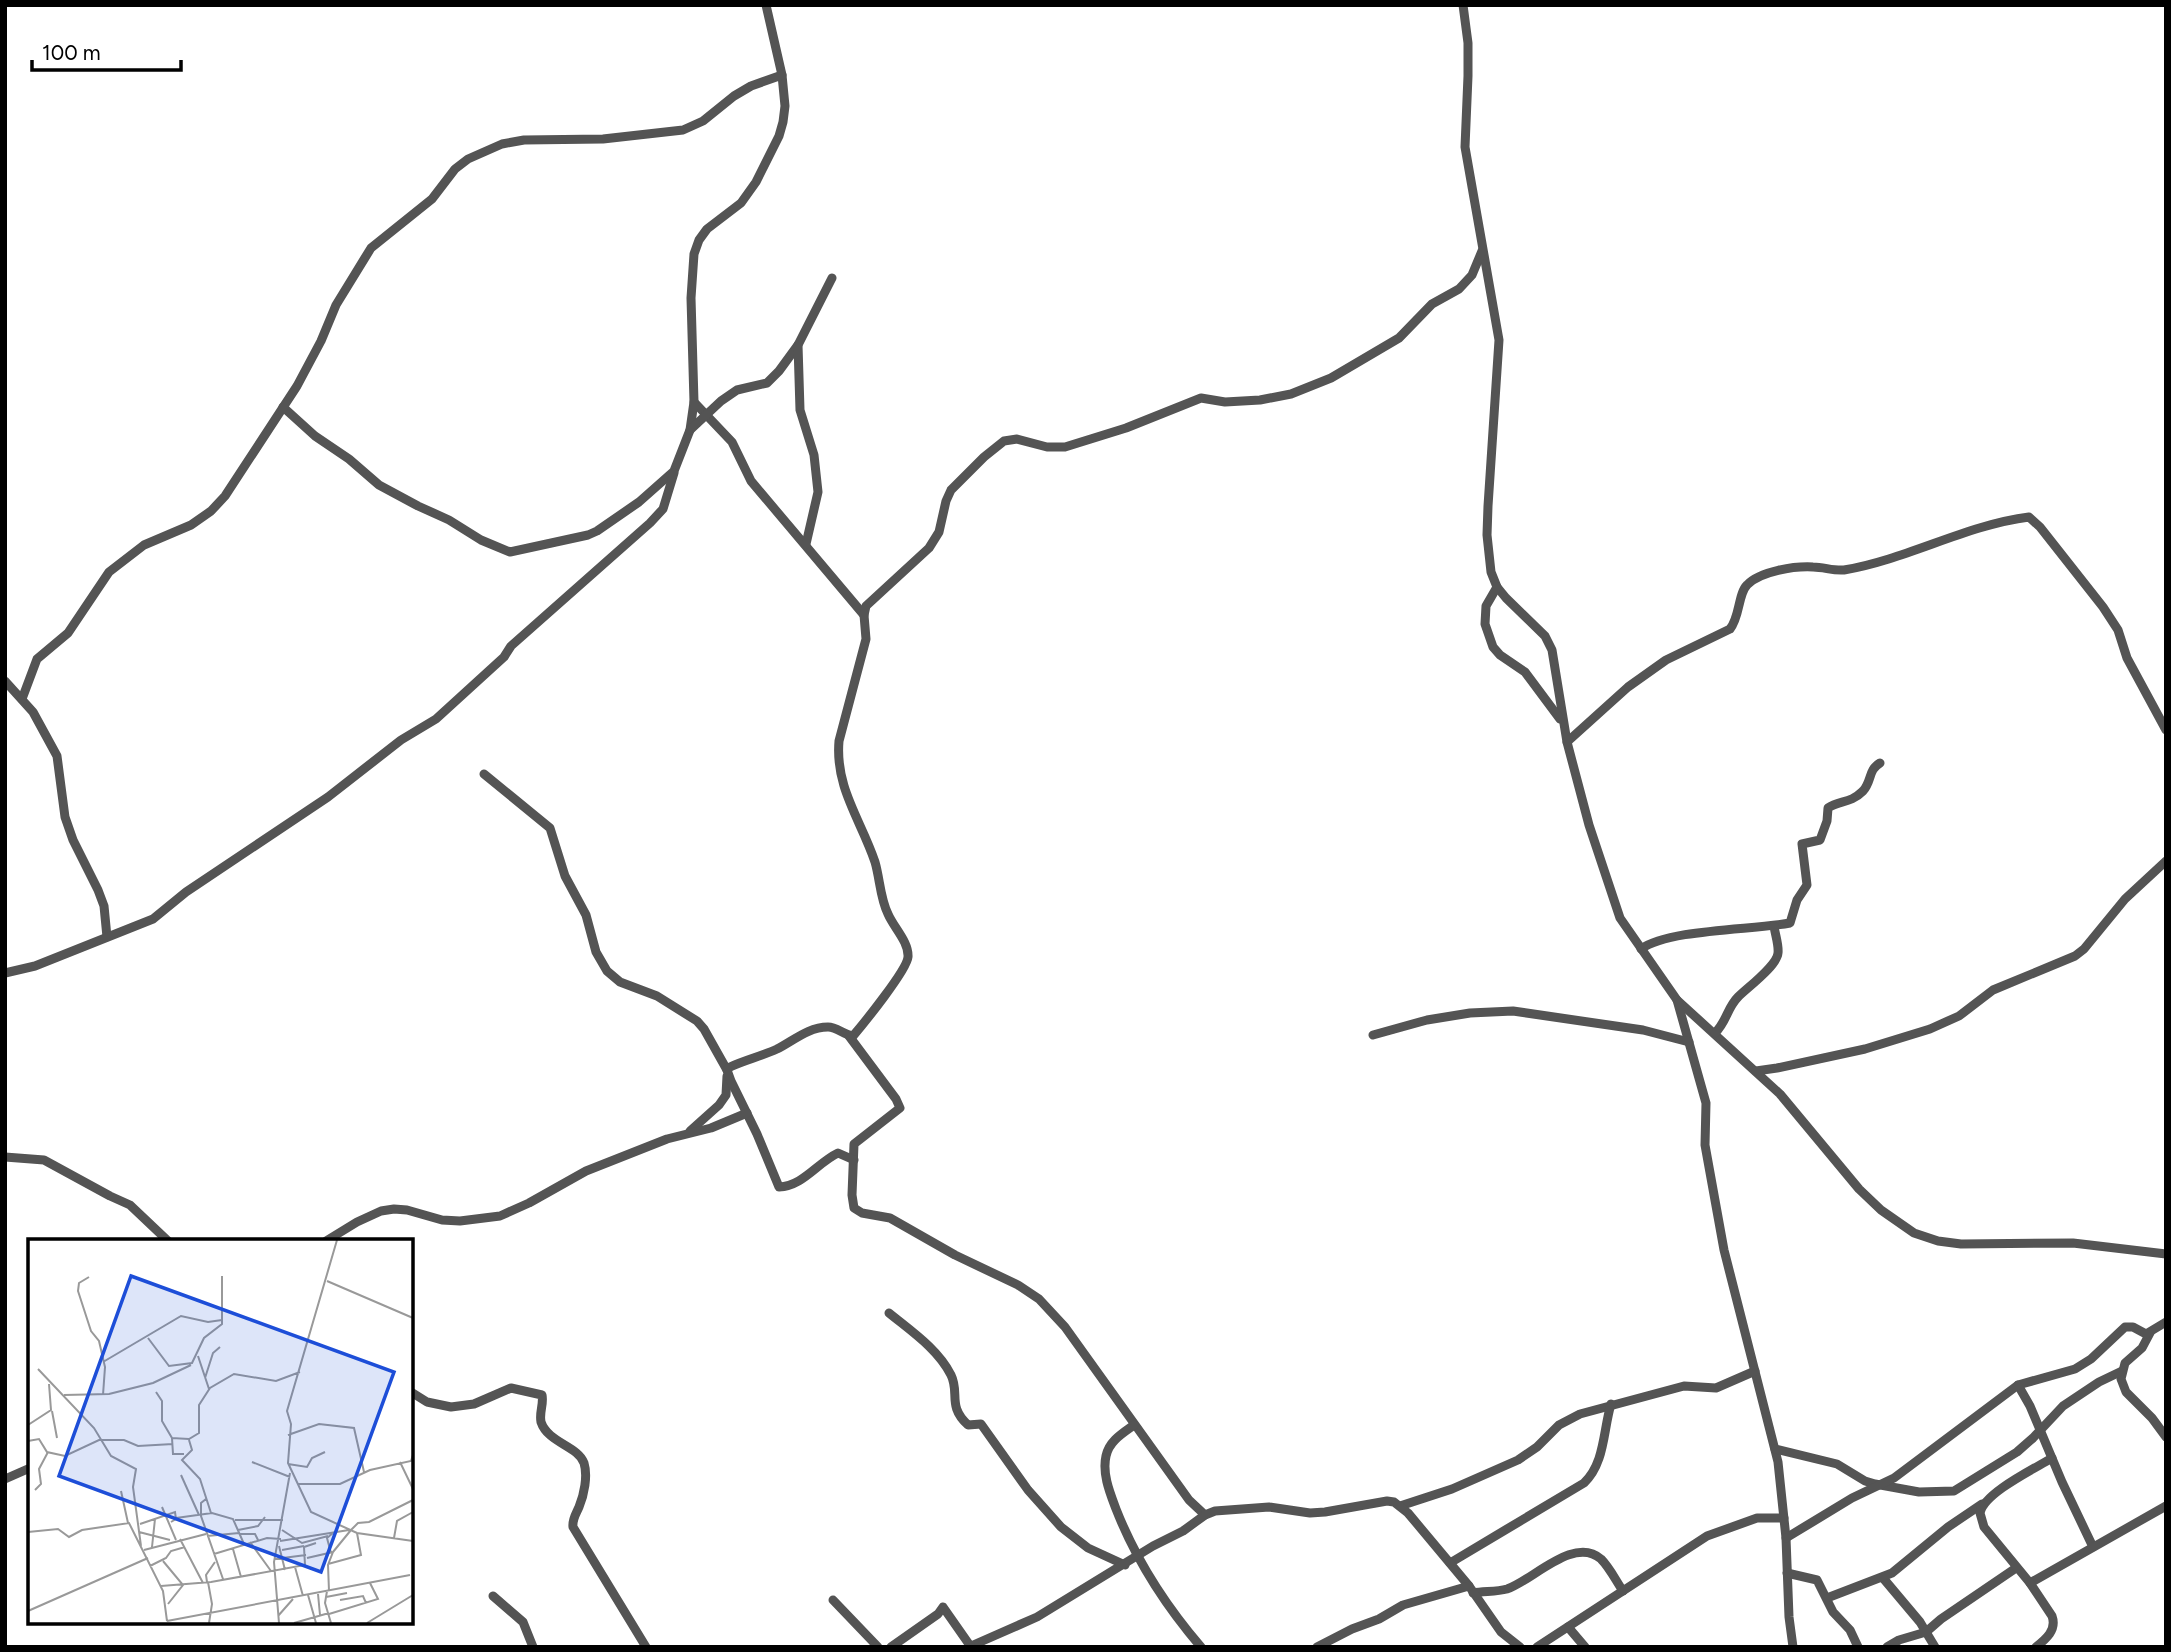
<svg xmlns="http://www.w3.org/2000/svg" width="2171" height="1652" viewBox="0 0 2171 1652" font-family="Figtree,sans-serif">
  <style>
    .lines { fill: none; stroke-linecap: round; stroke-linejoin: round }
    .street { stroke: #545454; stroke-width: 9 }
    .inset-road { fill: none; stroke: #999; stroke-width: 2 }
    .view { fill: #1d4ed8; fill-opacity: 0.15; stroke: #1d4ed8; stroke-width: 3.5 }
    .inset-edge { fill: none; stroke: #000; stroke-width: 3.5 }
  </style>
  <rect width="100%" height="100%" fill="#fff"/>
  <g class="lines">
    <g class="street">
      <polyline points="1463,5 1468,43 1468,76 1465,147 1499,340 1488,506 1487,535 1491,572 1497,587 1506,598 1545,636 1552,650 1567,742 1589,825 1620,918 1677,1000 1780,1094 1859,1189 1881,1210 1914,1233 1938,1241 1961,1244 2073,1243 2166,1254"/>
      <polyline points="694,402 732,442 751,481 864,615"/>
      <polyline points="283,407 315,436 349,459 379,485 418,506 449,520 481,540 510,552 588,535 597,531 639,502 674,471 690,430 694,402 691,298 694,254 699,240 707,229 741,203 756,182 779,136 783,122 785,106 782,75 766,5"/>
      <polyline points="690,430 721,401 737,390 767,383 779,371 798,345"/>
      <polyline points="806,544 818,492 814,455 800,410 798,345 832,278"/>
      <polyline points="1497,587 1486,606 1485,624 1493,647 1500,655 1525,672 1560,719"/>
      <polyline points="5,681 33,712 57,756 65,817 73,840 98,890 104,906 107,937"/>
      <polyline points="22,699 37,659 68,633 109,572 144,545 191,525 211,511 225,496 297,386 321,341 336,305 371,248 432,199 455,169 468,159 502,144 524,140 603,139 683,130 703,121 734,96 751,86 782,75"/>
      <path d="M1567 742 1628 687 1666 660 1730 629C1740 617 1738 594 1747 585 1760 571 1795 566 1813 567 1824 567 1833 571 1844 570 1908 559 1966 525 2029 517L2040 527 2103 607 2118 630 2127 658 2166 730"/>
      <polyline points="484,774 550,828 565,876 586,915 596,952 607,971 620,982 657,996 697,1021 704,1029 727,1070"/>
      <path d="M1641 949C1669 929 1752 930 1790 923L1797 900 1807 885 1802 844 1820 840 1827 821 1828 808C1839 800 1850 804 1863 791 1872 781 1868 770 1880 763"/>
      <polyline points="5,973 35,966 153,919 186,892 328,797 401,740 436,719 504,657 511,646 650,523 663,509 674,473"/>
      <polyline points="1677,1000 1706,1103 1705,1145 1724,1250 1778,1462 1786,1538 1789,1617 1793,1647"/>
      <path d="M1715 1033C1727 1021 1727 1008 1738 997 1748 987 1777 966 1778 953 1779 945 1775 934 1774 926"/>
      <polyline points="1373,1035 1427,1020 1470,1013 1513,1011 1643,1030 1689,1042"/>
      <polyline points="849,1036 896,1099 900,1108 854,1144 852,1195 854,1208 862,1213 890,1218 955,1255 1018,1285 1039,1299 1065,1327 1189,1500 1205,1515"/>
      <polyline points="1756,1071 1777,1068 1865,1049 1930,1029 1959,1016 1993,990 2075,956 2084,949 2125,899 2166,861"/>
      <polyline points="690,1131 719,1105 726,1095 727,1076"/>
      <polyline points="5,1157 44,1160 110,1196 130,1205 168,1241"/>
      <path d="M854 1160 838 1153C817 1163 803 1186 779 1187L757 1134 731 1081 727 1070 730 1067C745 1060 762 1056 777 1049 793 1041 808 1027 828 1027 837 1027 844 1035 853 1036 864 1023 907 970 908 957 909 942 894 928 888 914 880 898 880 879 875 862 861 820 835 788 839 741L866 639 864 615 866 606 929 548 939 532 946 501 951 490 984 457 1004 441 1017 439 1047 447H1065L1126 428 1201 398 1225 402 1260 400 1291 394 1331 378 1399 338 1432 304 1459 289 1472 275 1482 251"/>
      <polyline points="326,1241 357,1222 381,1211 394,1209 407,1210 442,1220 460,1221 500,1216 529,1203 586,1171 667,1139 711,1128 747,1113"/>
      <path d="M889 1313C911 1331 938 1349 951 1375 960 1393 947 1406 968 1425L981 1424 1028 1490 1061 1527 1088 1548 1125 1565"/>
      <polyline points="2150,1333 2142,1348 2125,1363 2121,1379 2126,1392 2152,1418 2166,1437"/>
      <polyline points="2018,1385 2030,1406 2062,1482 2093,1547"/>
      <path d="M411 1392 427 1402 451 1407 474 1404 511 1388 542 1395C544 1404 539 1412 541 1422 548 1443 578 1446 584 1463 588 1476 584 1495 579 1507 576 1514 572 1519 573 1527L646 1647"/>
      <path d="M1134 1425C1123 1433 1109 1441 1106 1456 1102 1474 1110 1493 1116 1509 1136 1560 1165 1605 1201 1647"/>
      <polyline points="1775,1449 1837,1464 1865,1481 1875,1484 1919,1492 1954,1491 2017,1452 2033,1438 2063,1406 2099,1382 2122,1371"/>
      <polyline points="5,1479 30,1468"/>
      <polyline points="1400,1506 1452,1489 1518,1460 1537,1447 1559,1425 1580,1414 1684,1386 1716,1388 1755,1371"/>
      <polyline points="1786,1538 1852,1498 1894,1478 2018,1385 2075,1369 2091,1359 2125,1327 2133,1327 2146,1334 2166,1322"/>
      <path d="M1450 1563 1584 1483C1605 1463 1603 1431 1611 1404"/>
      <polyline points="1787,1573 1817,1580 1833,1612 1850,1630 1858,1647"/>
      <polyline points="1883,1578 1920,1622 1935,1647"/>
      <polyline points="2030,1583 2166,1506"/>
      <path d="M1473 1593C1484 1591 1496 1592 1507 1589 1532 1581 1574 1535 1601 1559 1610 1568 1616 1581 1623 1591"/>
      <polyline points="493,1596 523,1622 533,1647"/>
      <polyline points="1827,1598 1892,1573 1948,1527 1982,1504"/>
      <polyline points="833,1600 878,1647"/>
      <polyline points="1568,1627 1585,1647"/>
      <polyline points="971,1646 1037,1617 1153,1546 1183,1531 1205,1515 1215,1511 1269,1507 1310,1513 1325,1512 1387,1501 1394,1502 1408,1513 1469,1586 1501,1632 1520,1647"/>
      <polyline points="891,1647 938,1614 943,1607 971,1647"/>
      <polyline points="1317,1647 1352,1629 1379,1619 1403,1605 1469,1586"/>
      <polyline points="1537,1647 1707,1536 1757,1518 1784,1518"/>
      <polyline points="1887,1647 1899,1640 1926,1632 1941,1619 2016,1568"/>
      <path d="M2036 1647C2046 1639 2057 1630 2052 1616L2030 1583 1984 1527 1980 1513C1984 1493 2034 1469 2052 1458"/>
    </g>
  </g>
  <g transform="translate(28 1239)">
    <rect width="385" height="385" fill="#fff"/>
    <path class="inset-road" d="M309 1 259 172 263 185 260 224 283 273 329 294 385 302M61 38 51 44 50 52 63 92 71 102 77 128 75 156M299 42 385 79M120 99 141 127 164 124 176 99 194 85V37M170 117 181 150M75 123 153 77 180 83 194 81M10 130 66 189 83 217 108 230 105 248 113 307M177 139 185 114 192 108M128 153 134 162V182L144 199M36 156 81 155 125 144 163 126M24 172 29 199M0 186 23 171 21 145M260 196 291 185 326 189 336 233M161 201 164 211 154 221 172 240 183 274M0 202 11 200 19 213 37 217 71 201H96L110 207 145 205M156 215H145L144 199 161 200 171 194V166L182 149 206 135 248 142 272 133M224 223 262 238M372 223 385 250M260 225 279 228 284 219 297 213M153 236 171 276M270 245H312L342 231 383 222 385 216M7 251 13 245 11 230 20 213M93 252 100 284M178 260 173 264V277L195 340M134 268 148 301M148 279 184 274 205 280 216 305M207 281H255M112 285 147 273 148 280 143 283M210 291 230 287 237 278M254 291 274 304 300 297M323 291 330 284 341 283 385 261M0 293 30 290 41 298 54 291 101 284 135 352 139 382M111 293 142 301M212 295H227L230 301M179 297 211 294M366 299 369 282 385 273M152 300 175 344M252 302 321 291M222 303 243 332M251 307 257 331M124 308 127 280M205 310 213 338M116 311 178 295M254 311 276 307M303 314 299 299 305 294M186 315 239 299 253 300M279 319 305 313 323 291M385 319V350M247 320 278 316M135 322 155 346 140 365M300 325 333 316 329 294M122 327 138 319 143 312 157 308M267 328 275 357M179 343 178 336 187 323M180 343 184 365 181 384M133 347 183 343 277 326 276 308 288 304M299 352 297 364 303 384M301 352 300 326 305 313M290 355 292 376M280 356 288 384M298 358 319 354M312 361 335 357 338 364M0 372 120 319M301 375 350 360 342 344M250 377 265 360M139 382 382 336M251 384 246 323 262 234M266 384 301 374M339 384 385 356"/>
    <path class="view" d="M103 37 366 133 293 333 31 237Z"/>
    <rect width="385" height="385" class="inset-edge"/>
  </g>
  <rect width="2171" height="1652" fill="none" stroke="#000000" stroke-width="14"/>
  <path d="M32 60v10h149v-10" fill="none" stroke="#000000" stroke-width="3.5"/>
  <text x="42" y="60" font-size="21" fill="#000000" stroke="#ffffff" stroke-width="5" paint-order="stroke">100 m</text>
</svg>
